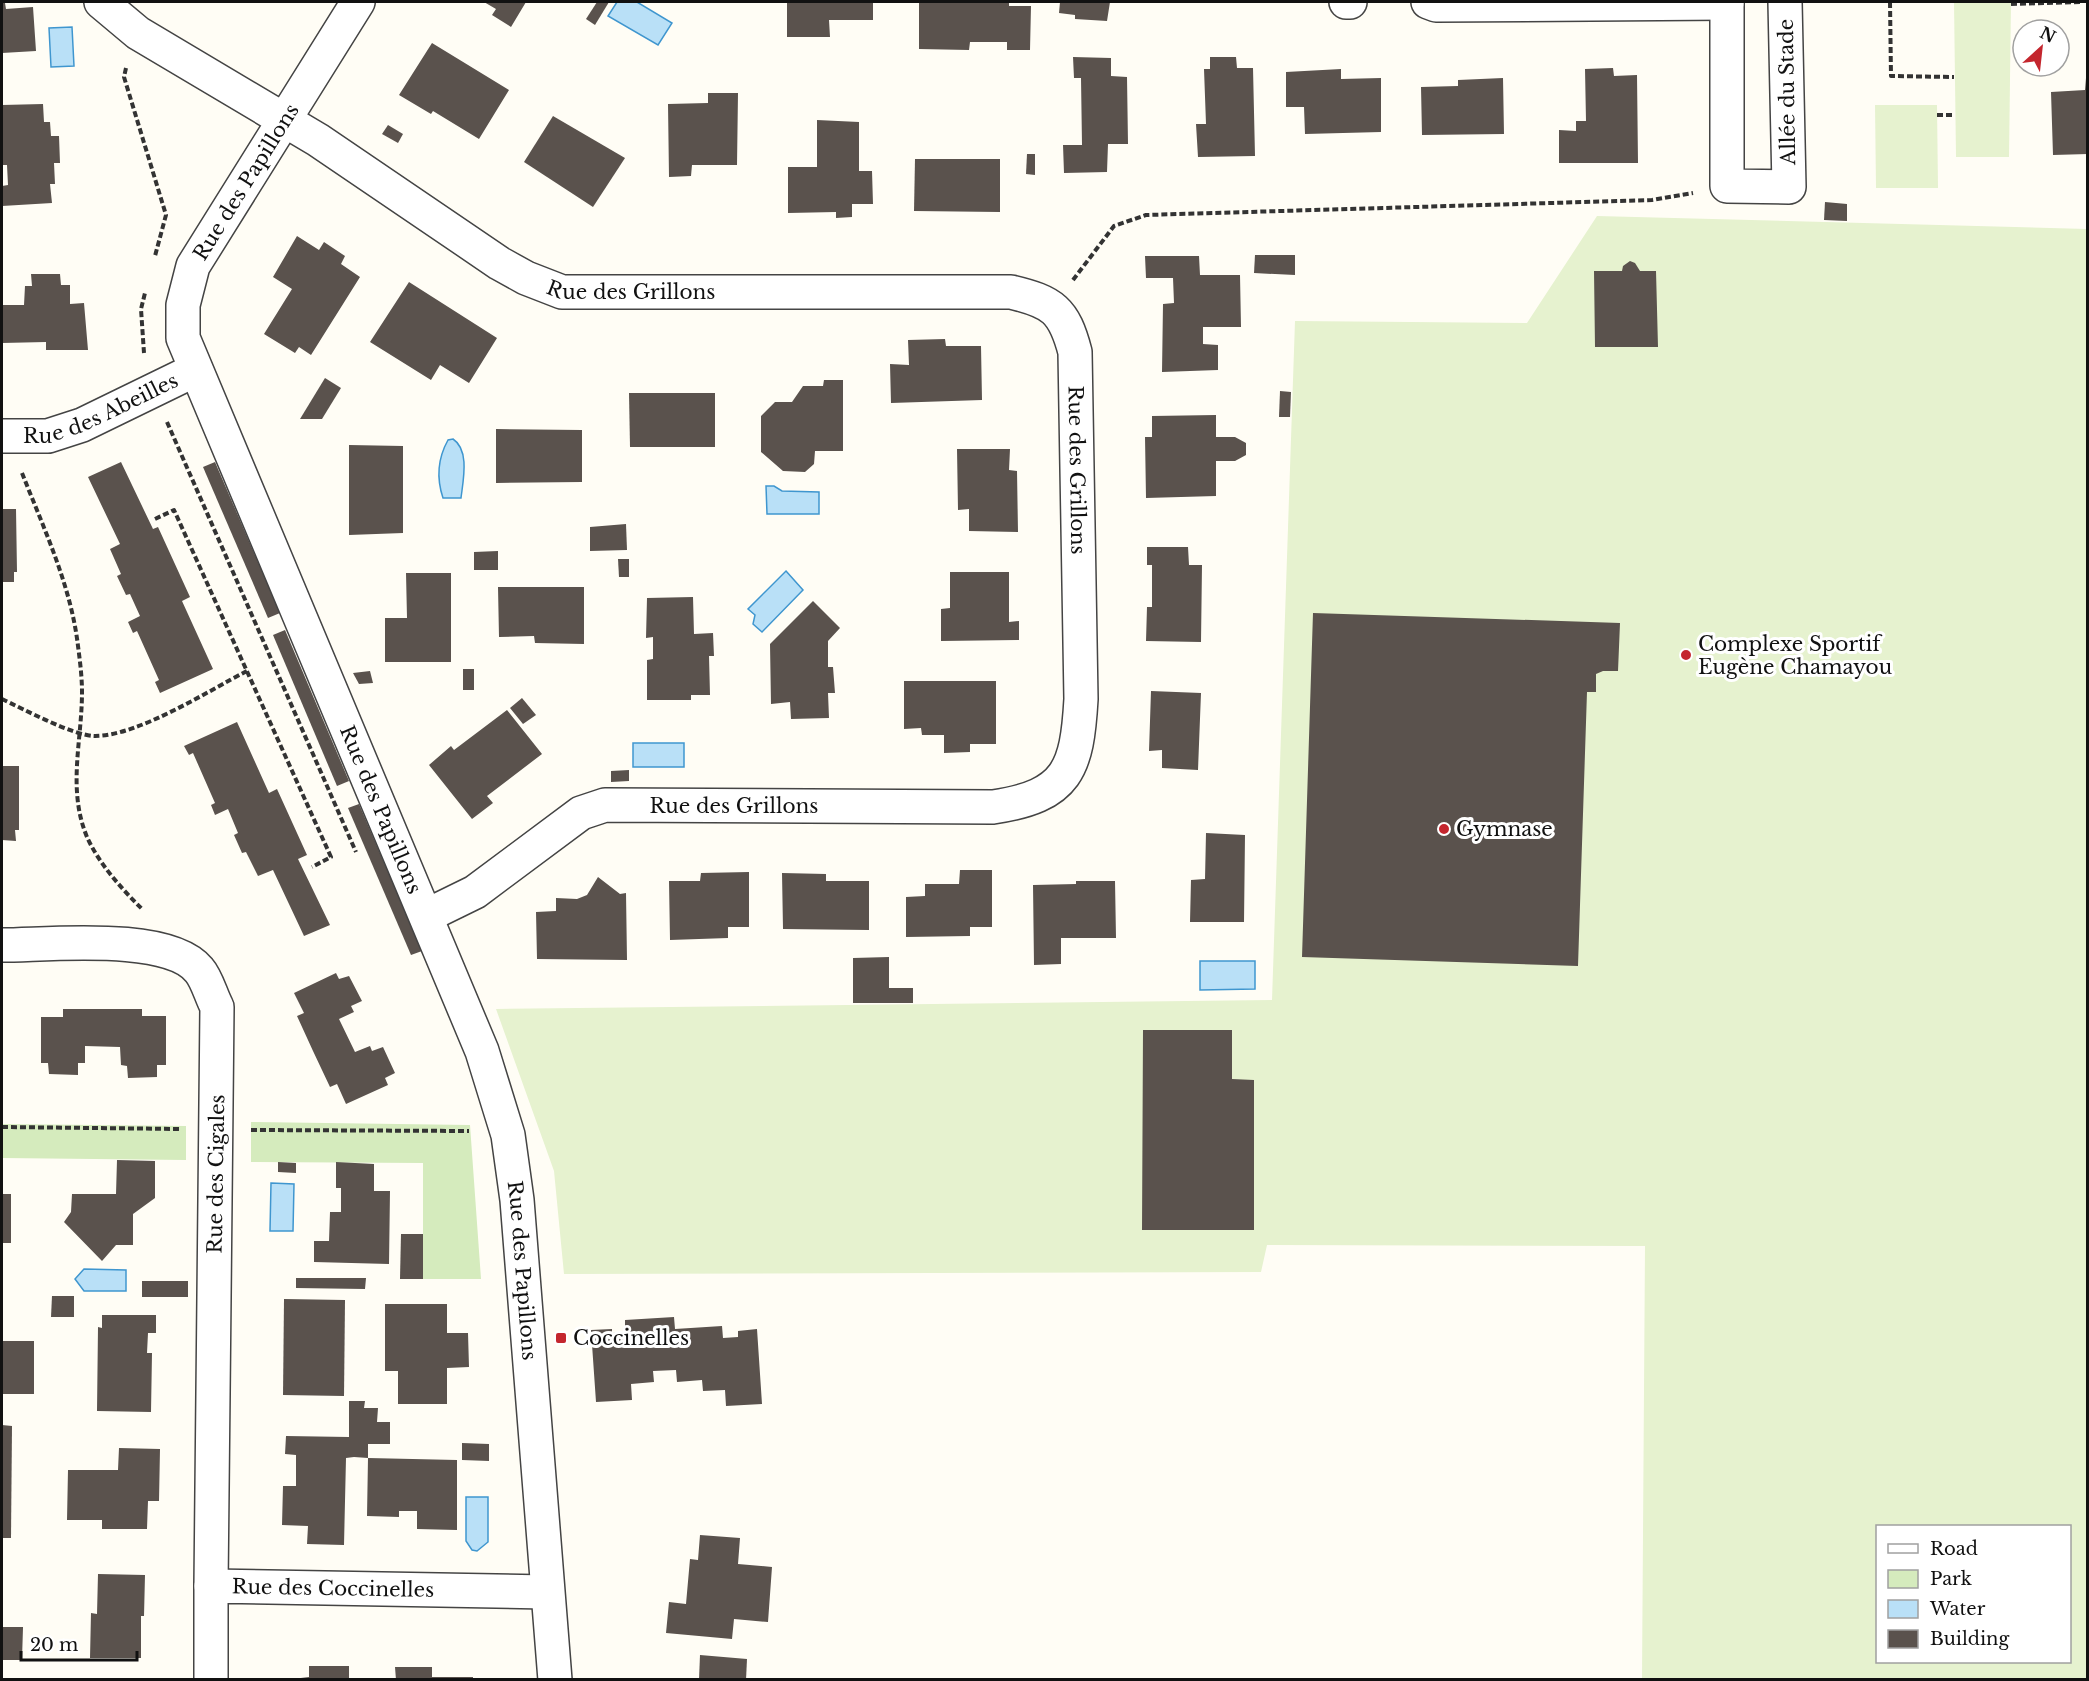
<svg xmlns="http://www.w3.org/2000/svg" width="2089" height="1681" viewBox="0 0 2089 1681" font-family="'Libre Baskerville',serif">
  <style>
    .green { fill: #d5ebbd }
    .pitch { fill: #e6f2cf; fill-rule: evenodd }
    .water { fill: #b9e0f7; stroke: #3f96cf; stroke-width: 1.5 }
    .building { fill: #5a524d }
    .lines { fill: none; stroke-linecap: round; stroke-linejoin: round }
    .minor-casing { stroke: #444; stroke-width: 36 }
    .path { stroke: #333; stroke-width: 4; stroke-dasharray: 6 3; stroke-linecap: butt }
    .minor { stroke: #fff; stroke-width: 33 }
    .poi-dot { fill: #c4262e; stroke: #fff; stroke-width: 2 }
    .labels { text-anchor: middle; stroke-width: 6; stroke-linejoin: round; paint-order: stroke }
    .street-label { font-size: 20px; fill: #111; stroke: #fff }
    .poi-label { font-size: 20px; fill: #111; stroke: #fff; text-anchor: start }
  </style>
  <rect width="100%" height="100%" fill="#fffdf5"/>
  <g class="green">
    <polygon points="251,1122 470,1125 481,1279 423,1279 423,1163 251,1162"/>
    <polygon points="2,1124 186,1126 186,1160 2,1158"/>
  </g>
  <g class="pitch">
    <polygon points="1954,2 2011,2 2009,157 1956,157"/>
    <polygon points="1875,105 1937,105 1938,188 1876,188"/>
    <path d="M1597 216 2087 229V1679H1642L1645 1246 1267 1245 1261 1272 564 1274 554 1171 496 1009 1272 1000 1295 321 1527 323ZM1878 1526H2070V1662H1878Z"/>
  </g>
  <g class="water">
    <polygon points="617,2 637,2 672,23 658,45 608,16"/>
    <polygon points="72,27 74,66 51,67 49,28"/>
    <path d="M453 439C470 450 463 481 461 498H443C436 477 438 458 448 440Z"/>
    <polygon points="766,486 774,486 782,491 819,492 819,514 767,514"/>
    <polygon points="786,571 803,590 762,632 753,624 755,615 748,609"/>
    <rect x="633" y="743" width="51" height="24"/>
    <polygon points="1200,961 1255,961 1255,989 1200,990"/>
    <polygon points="271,1183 294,1184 293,1231 270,1231"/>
    <polygon points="84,1269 126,1270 126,1291 84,1291 75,1279"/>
    <polygon points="466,1497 488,1497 488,1542 477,1551 472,1550 466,1541"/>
  </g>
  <g class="building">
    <polygon points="484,2 526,2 511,27 492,15 496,9"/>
    <polygon points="597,2 609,2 595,25 586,19"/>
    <polygon points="787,2 873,2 873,20 829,20 830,37 787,37"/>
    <polygon points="919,2 1009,2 1009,6 1031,6 1030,50 1007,50 1007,42 970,42 969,50 919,49"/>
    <polygon points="1060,2 1110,2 1107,21 1075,19 1075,15 1059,13"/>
    <polygon points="2,3 5,3 6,9 33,7 36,51 2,53"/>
    <polygon points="432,43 509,90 479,139 433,111 431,114 399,95"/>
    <polygon points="1073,57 1111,58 1111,76 1127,77 1128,144 1108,144 1107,172 1064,173 1063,145 1082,145 1081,78 1074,78"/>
    <polygon points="1210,57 1236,57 1237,68 1253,68 1255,156 1198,157 1196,124 1206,124 1204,69 1210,69"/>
    <polygon points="1613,68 1614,76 1637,75 1638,163 1559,163 1559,130 1576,131 1576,121 1586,121 1585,69"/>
    <polygon points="1341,69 1341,79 1381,78 1381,132 1305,134 1304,107 1286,107 1286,72"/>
    <polygon points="1503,78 1504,134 1422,135 1421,87 1458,86 1458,80"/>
    <polygon points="2086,78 2088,154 2053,155 2051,92 2085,90"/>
    <polygon points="708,93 738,93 737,165 692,165 691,176 669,177 668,104 708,103"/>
    <polygon points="43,104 44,122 50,122 51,136 59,136 60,163 54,163 55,184 50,184 52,203 2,206 2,186 8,185 7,165 2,165 2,105"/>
    <polygon points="553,116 625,158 593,207 524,162"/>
    <polygon points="817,120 859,122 859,171 872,171 873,204 852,204 852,217 836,218 836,212 788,213 788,167 817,167"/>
    <polygon points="388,125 403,134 398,143 382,134"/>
    <polygon points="1027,154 1035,154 1035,175 1026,174"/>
    <polygon points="915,159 1000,159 1000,212 914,211"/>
    <polygon points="1825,202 1847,204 1847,221 1824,220"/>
    <polygon points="297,236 319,250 324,242 345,256 341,264 360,277 311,355 299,347 295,353 264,334 292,289 273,277"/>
    <polygon points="1255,255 1295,255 1295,275 1254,273"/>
    <polygon points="1145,256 1199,256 1200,275 1240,275 1241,327 1203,327 1203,344 1218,345 1218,370 1162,372 1163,304 1174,303 1173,278 1146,278"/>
    <polygon points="1630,261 1635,263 1640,271 1656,271 1658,347 1595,347 1594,271 1622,271 1623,266"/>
    <polygon points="31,274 60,274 61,285 70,285 70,304 84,303 88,350 46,350 46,342 2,343 2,305 24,305 25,286 32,286"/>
    <polygon points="409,282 497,338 469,383 440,365 431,380 370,342"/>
    <polygon points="945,339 946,346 981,346 982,400 891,403 890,364 909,365 908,340"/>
    <polygon points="325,378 341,388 322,419 300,419"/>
    <polygon points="824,380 843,380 843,451 815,451 814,464 805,472 783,471 761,452 761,416 775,402 792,402 803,386 823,386"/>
    <polygon points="1280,391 1291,392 1290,417 1279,417"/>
    <polygon points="629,393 715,393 715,447 630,447"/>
    <polygon points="1216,415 1216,437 1235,437 1246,443 1246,455 1235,461 1216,461 1216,496 1146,498 1145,437 1152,437 1152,416"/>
    <polygon points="496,429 582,430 582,482 496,483"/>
    <polygon points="349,445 403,446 403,533 349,535"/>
    <polygon points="957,449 1010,449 1009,470 1017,471 1018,532 969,531 969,509 958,510"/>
    <polygon points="121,462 153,529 158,527 190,597 182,601 213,669 160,693 155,682 159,680 137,631 133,633 128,622 140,616 130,594 126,595 117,576 121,574 110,549 120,544 88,477"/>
    <polygon points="215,462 280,613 268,618 203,467"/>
    <polygon points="2,509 16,509 17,572 14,572 14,582 2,582"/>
    <polygon points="626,524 627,550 590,551 590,527"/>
    <polygon points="1147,547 1188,547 1189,565 1202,565 1201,642 1146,641 1147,607 1152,607 1152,565 1147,565"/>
    <polygon points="498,551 498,570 474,570 474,552"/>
    <polygon points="618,559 629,559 629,577 619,577"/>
    <polygon points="950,572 1009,572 1009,622 1019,621 1019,640 941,641 941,609 950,608"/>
    <polygon points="406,573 451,573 451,662 385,662 385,618 407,618"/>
    <polygon points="498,587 584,587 584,644 535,643 534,636 499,637"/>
    <polygon points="693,597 694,634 713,633 714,656 709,656 710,695 691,695 691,700 647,700 647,660 653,659 653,637 646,638 647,598"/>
    <polygon points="813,601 840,628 828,641 828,667 833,667 835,693 828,693 829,718 791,719 790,702 771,704 770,644"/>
    <polygon points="1313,613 1620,623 1618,671 1603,671 1596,674 1596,692 1587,692 1578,966 1302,957"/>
    <polygon points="285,630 349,781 337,786 273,635"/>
    <rect x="463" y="669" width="11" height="21"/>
    <polygon points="370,671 373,683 359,684 353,673"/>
    <polygon points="904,681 996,681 996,744 970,744 970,752 944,753 944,735 922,735 921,728 904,729"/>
    <polygon points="1151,691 1201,693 1198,770 1162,768 1162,750 1149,751"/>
    <polygon points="522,698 536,715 523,724 510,708"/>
    <polygon points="507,710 542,754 487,796 493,803 472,819 429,765 451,746 454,750"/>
    <polygon points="237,722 269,793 277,789 307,855 298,859 330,925 304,936 273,870 258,876 246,852 242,853 234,835 238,833 228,809 215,815 211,805 215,803 193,753 189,755 184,746"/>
    <polygon points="2,766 19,766 19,830 15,830 16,841 2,840"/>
    <polygon points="629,770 629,781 611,782 611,771"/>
    <polygon points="359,804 422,951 411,955 348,808"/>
    <polygon points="1206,833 1245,835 1244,922 1190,922 1191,880 1205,879"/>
    <polygon points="960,870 992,870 992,927 970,927 970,936 906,937 906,897 925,896 925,884 959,884"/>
    <polygon points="749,872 749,927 728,927 728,938 670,940 669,881 700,881 701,873"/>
    <polygon points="782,873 826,874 826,881 869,881 869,930 783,929"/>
    <polygon points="598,877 620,894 626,893 627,960 537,959 536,912 556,911 556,898 577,899 587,895"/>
    <polygon points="1076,881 1115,881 1116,938 1061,938 1061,964 1034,965 1033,885 1076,884"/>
    <polygon points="889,957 889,988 913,988 913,1003 853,1003 853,958"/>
    <polygon points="336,973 339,979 349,976 362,1001 351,1006 354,1012 339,1019 355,1052 370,1046 372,1051 383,1047 395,1073 385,1078 388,1085 346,1104 337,1084 330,1087 313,1051 297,1016 304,1013 294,993"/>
    <polygon points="63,1009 142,1009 142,1016 166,1016 166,1065 157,1065 157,1077 128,1078 127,1066 121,1065 120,1047 85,1046 85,1063 78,1063 78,1075 49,1074 48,1063 41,1063 41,1017 63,1017"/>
    <polygon points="1143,1030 1232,1030 1232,1079 1254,1080 1254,1230 1142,1230"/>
    <polygon points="117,1160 155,1161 155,1198 133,1214 133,1245 116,1245 102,1261 64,1222 71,1212 72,1194 116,1194"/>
    <polygon points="278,1162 296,1163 296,1173 278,1172"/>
    <polygon points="336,1162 374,1164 374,1191 390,1191 389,1264 314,1262 314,1241 329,1241 330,1212 341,1212 341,1188 336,1188"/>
    <rect x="2" y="1194" width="9" height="49"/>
    <polygon points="401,1234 423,1234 423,1279 400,1279"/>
    <polygon points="296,1278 366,1278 365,1289 296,1288"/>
    <rect x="142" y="1281" width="46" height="16"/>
    <polygon points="52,1296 74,1296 74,1317 51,1317"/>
    <polygon points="284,1299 345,1300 344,1396 283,1395"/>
    <polygon points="385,1304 447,1304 447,1333 468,1333 469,1367 447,1368 447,1404 398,1404 398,1371 385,1371"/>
    <polygon points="102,1315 156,1315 156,1333 148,1333 147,1353 152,1353 151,1412 97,1411 98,1327 102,1328"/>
    <polygon points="674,1317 675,1329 722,1326 723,1338 738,1337 738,1331 757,1329 762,1404 726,1406 725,1390 703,1391 702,1380 677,1382 676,1370 653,1371 654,1382 631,1384 632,1400 596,1402 591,1330 612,1329 612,1333 625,1332 625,1320"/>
    <rect x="2" y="1341" width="32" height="53"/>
    <polygon points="349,1401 365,1401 364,1408 378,1408 377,1422 390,1422 390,1444 368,1444 368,1458 457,1460 457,1530 417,1529 417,1511 399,1511 399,1517 367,1516 368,1458 354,1457 346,1458 344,1545 307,1544 308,1526 282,1525 283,1486 296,1486 296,1455 285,1454 286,1436 349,1437"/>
    <polygon points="2,1425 12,1426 11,1538 2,1538"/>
    <polygon points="462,1443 489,1444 489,1461 462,1460"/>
    <polygon points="119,1448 160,1449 159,1501 148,1501 147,1529 102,1529 102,1520 67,1520 68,1470 118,1470"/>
    <polygon points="700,1535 740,1538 738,1564 772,1567 768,1622 734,1619 732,1639 666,1633 669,1602 686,1604 690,1559 698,1560"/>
    <polygon points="98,1574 145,1575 144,1616 141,1616 141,1658 90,1658 91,1613 97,1614"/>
    <polygon points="2,1627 23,1627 22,1660 2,1660"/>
    <polygon points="700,1655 747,1659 746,1680 699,1680"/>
    <polygon points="309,1666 349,1666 349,1680 284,1680 309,1677"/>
    <polygon points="395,1667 432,1667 432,1677 473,1677 473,1680 396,1680"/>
  </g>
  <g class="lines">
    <g class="minor-casing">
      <g id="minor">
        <path id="s1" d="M101 2 138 33 318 140 499 263 526 278 562 292H1011C1053 302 1064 310 1075 352L1081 699C1077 769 1068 796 993 807L605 805 581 813 475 892 426 916"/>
        <path id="s2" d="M358 2 193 266 183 305V338L482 1051 508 1135 517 1200 555 1680"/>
        <polyline points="1346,2 1350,2"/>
        <polyline points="1428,2 1436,5 1727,3"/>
        <polyline points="1727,2 1727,186 1789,187 1785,2"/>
        <path id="s3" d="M2 436H48L82 425 195 370"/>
        <path d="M2 945C48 945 168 932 199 970 207 979 211 996 217 1007L211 1586"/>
        <path id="s4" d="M211 1680V1586L546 1592"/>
      </g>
    </g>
    <g class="path">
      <polyline points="1890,2 1891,76 1954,77"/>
      <polyline points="2011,4 2081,2"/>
      <polyline points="126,68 124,77 166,215 155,256"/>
      <polyline points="1937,115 1955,115"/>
      <polyline points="1073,280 1114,226 1146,215 1652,200 1693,193"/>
      <polyline points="144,353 141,309 145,293"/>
      <polyline points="167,422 356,852"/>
      <path d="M22 473C44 529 71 586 78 646 80 661 82 677 82 692 82 741 67 789 87 837 99 864 122 889 142 909"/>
      <polyline points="155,519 174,510 331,857 312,867"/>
      <path d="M2 699C23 709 74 736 95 736 138 736 208 691 247 671"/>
      <polyline points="2,1127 181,1129"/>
      <polyline points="251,1130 469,1131"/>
    </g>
    <use href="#minor" class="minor"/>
  </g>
  <g class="poi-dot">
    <circle cx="1686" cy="655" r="6"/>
    <circle cx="1444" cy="829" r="6"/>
    <rect x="555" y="1332" width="12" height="12" rx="3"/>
  </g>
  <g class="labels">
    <g class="street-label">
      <text transform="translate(1787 92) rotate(-91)" y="7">Allée du Stade</text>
      <text transform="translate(246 182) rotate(-58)" y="7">Rue des Papillons</text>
      <text dy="7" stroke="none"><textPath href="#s1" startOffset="615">Rue des Grillons</textPath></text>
      <text dy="7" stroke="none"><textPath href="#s3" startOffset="104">Rue des Abeilles</textPath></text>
      <text dy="7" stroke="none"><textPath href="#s1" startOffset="1208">Rue des Grillons</textPath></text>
      <text x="734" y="813">Rue des Grillons</text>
      <text dy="7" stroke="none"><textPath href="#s2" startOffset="896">Rue des Papillons</textPath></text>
      <text transform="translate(216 1174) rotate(-89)" y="7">Rue des Cigales</text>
      <text dy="7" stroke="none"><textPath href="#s2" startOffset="1382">Rue des Papillons</textPath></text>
      <text dy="7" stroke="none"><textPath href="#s4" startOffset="216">Rue des Coccinelles</textPath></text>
    </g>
    <g class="poi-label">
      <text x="1698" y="651">Complexe Sportif<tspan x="1698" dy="23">Eugène Chamayou</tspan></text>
      <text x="1456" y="836">Gymnase</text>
      <text x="573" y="1345">Coccinelles</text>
    </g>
  </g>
  <rect width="2089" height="1681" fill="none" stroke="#111111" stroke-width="6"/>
  <rect x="1876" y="1525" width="195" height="138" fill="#ffffff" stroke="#a0a0a0" stroke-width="1.5"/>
  <rect x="1888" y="1544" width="30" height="9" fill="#ffffff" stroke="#a0a0a0" stroke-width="1.5"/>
  <text x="1930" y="1555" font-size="18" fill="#111111">Road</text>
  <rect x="1888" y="1570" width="30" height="18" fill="#d5ebbd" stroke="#a0a0a0" stroke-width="1.5"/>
  <text x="1930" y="1585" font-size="18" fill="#111111">Park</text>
  <rect x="1888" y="1600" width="30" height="18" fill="#b9e0f7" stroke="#a0a0a0" stroke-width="1.5"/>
  <text x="1930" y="1615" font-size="18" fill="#111111">Water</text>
  <rect x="1888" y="1630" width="30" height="18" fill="#5a524d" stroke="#a0a0a0" stroke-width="1.5"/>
  <text x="1930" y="1645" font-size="18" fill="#111111">Building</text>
  <g transform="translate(2041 48) rotate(27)"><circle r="28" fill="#ffffff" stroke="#a0a0a0" stroke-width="1.5"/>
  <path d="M0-4.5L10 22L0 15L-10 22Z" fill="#c4262e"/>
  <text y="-9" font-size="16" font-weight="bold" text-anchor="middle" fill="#111111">N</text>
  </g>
  <path d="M21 1651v9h116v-9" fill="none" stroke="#111111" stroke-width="3"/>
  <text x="30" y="1651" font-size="18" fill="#111111" stroke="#ffffff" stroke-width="4.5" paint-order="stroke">20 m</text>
</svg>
